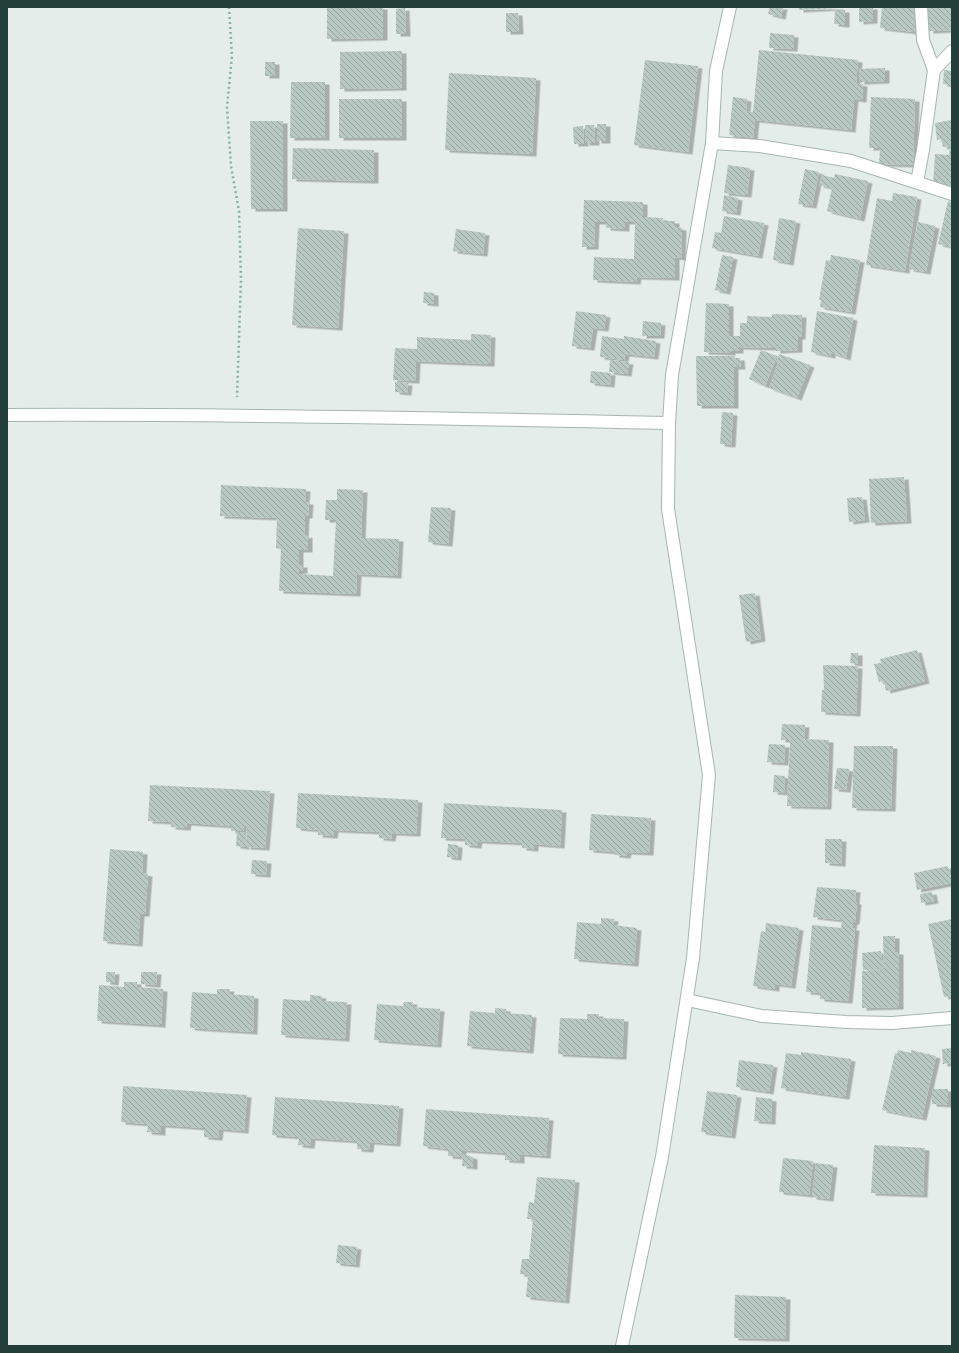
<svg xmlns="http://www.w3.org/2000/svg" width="959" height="1353" viewBox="0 0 959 1353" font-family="'Exo 2',sans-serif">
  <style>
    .building { fill: url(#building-back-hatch); filter: url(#shadow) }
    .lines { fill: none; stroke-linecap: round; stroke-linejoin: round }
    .minor-casing { stroke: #a7b5b2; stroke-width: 14 }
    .path { stroke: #86afa7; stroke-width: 2.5; stroke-dasharray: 2 3; stroke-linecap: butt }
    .minor { stroke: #fff; stroke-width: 12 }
  </style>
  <defs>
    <pattern id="building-back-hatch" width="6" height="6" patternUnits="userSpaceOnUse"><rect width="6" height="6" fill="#b9c8c3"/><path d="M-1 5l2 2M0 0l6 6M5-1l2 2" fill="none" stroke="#96a49f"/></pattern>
    <filter id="shadow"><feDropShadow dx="4.5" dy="2.5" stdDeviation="0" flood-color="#0004"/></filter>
  </defs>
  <rect width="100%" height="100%" fill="#e4edea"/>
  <g class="building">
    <polygon points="327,7 383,7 383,38 327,39"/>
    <polygon points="770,7 783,7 781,17 768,14"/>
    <polygon points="799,7 839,7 839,8 799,10"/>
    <polygon points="859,7 873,7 873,21 859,22"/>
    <polygon points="882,7 918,7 914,32 880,28"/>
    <polygon points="927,7 952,7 952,30 929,31"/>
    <polygon points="405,8 406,34 396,34 396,9"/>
    <polygon points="835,10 845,10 845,25 834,24"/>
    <polygon points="506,13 518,13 519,32 506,32"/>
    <polygon points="770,33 794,35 793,49 769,48"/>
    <polygon points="759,50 858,60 856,83 863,84 862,100 854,99 851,130 755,120 753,138 729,135 733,97 747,99 746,111 753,112"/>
    <polygon points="402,51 402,88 340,89 340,52"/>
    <polygon points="645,60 698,66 688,152 634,145"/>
    <rect x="265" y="62" width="10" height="14"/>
    <polygon points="885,68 885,81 860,82 859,69"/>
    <polygon points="944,70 952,71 951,85 943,84"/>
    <polygon points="449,73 536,78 532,154 445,150"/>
    <polygon points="291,82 325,82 325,138 290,138"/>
    <polygon points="871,97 915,99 913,165 879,164 880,148 869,148"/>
    <rect x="339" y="99" width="63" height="39"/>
    <polygon points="952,120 952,146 943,147 941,139 937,140 935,123"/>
    <polygon points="250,121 283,121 283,209 251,209"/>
    <rect x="597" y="124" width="9" height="17"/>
    <polygon points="585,125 594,125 595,143 585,143"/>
    <polygon points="583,126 584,144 574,144 573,127"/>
    <polygon points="293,148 374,150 374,181 292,179"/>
    <polygon points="950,148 952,148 952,186 933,185 935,154 949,155"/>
    <polygon points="728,165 750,168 747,195 724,193"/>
    <polygon points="805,169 819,172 812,206 798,204"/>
    <polygon points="835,174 868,181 860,219 827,211 832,188 819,185 822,175 834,178"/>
    <polygon points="893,193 917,197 905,271 866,265 877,198 892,201"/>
    <polygon points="724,195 738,198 736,213 722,211"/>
    <polygon points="584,200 643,202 643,217 663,218 662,221 675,221 675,227 682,228 681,258 675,257 675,278 637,277 636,282 593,280 594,257 634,259 635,222 625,222 625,229 606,228 606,222 595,222 594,247 582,247"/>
    <polygon points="948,201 952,202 952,247 938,244"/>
    <polygon points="724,216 764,223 758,256 712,248 715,232 721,233"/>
    <polygon points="779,218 796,221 789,263 773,260"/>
    <polygon points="918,222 935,226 926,272 909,269"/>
    <polygon points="298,228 344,231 338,328 292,325"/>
    <polygon points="456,229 485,233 483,254 453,251"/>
    <polygon points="722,255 733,257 726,292 715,290"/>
    <polygon points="831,255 860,260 851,312 820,307 821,300 819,300 826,260 830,261"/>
    <polygon points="424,292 434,293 434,304 423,303"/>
    <polygon points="706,303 729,304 729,336 740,336 740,323 747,323 747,316 772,317 772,314 802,315 801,337 798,337 798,350 776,351 776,348 739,347 739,351 731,351 731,353 704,352"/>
    <polygon points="576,311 606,315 604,329 593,328 590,348 572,346"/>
    <polygon points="817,311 853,318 846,358 831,353 831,356 811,352"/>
    <polygon points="643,321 661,323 660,336 642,336"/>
    <polygon points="471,334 491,335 490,364 416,361 415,381 393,380 395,348 417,349 417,337 471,340"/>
    <polygon points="602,336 624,339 624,336 656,341 654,357 625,354 624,360 600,357"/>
    <polygon points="761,350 777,356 765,386 749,379"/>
    <polygon points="779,354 810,365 797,398 769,388 778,363 776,363"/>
    <polygon points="696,356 734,356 735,358 740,358 741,367 734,367 734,406 697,406"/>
    <polygon points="610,360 629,362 627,374 609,372"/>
    <polygon points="591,371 611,373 610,385 590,383"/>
    <polygon points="395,382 408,383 407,393 395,392"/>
    <polygon points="722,412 733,413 731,445 720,444"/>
    <polygon points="904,477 907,521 871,523 869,479"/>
    <polygon points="221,485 306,489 305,502 309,502 308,516 305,516 304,536 308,535 308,550 299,550 299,565 303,565 303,571 299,571 299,574 333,576 336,520 325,520 326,500 337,500 337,489 363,490 361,538 399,539 397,576 357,574 356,594 279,591 281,549 276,548 277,518 220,516"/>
    <polygon points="862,497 865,520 849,522 847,498"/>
    <polygon points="431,507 451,508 448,544 428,542"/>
    <polygon points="755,593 761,639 746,642 739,595"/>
    <polygon points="917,650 925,681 886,691 884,681 879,682 874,664 881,663 880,659"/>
    <polygon points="851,653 858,653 858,664 850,663"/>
    <polygon points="823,665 858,666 856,714 821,712 822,690 824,690"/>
    <polygon points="782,724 805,725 804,739 829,740 827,807 787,806 790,740 781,740"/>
    <polygon points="769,744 785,745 784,763 767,762"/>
    <polygon points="854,746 893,746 891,809 852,808"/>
    <polygon points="837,768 849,769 846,790 834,789"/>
    <polygon points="774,775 785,776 784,793 773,792"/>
    <polygon points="150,785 270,791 265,848 246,847 247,826 244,826 244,831 231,831 231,826 187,823 186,828 171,827 171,822 148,821"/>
    <polygon points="298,793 418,800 416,834 392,833 391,839 379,838 379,832 334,830 333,836 318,835 318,830 296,828"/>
    <polygon points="444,803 562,810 560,846 534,844 534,849 522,848 522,843 478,841 477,846 465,845 465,839 441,838"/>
    <polygon points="591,814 651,818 649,853 627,852 626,856 615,855 615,852 589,850"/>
    <polygon points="237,832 246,833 245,847 236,846"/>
    <polygon points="825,839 842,839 841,864 825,863"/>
    <polygon points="448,844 458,845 457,858 447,857"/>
    <polygon points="110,849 143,852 142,873 148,874 145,914 140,914 138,944 103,941"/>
    <polygon points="252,860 267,861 266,875 251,874"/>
    <polygon points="948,866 952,883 917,890 914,873"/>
    <polygon points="817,887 856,890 855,902 857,902 855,922 853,922 852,928 855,928 848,1001 820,999 820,993 806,992 812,925 841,928 842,920 813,917"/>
    <polygon points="932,892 934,901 921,903 920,894"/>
    <polygon points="601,918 614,919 613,925 637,928 634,964 574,959 577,922 601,924"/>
    <polygon points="952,919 952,996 944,997 928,924"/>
    <polygon points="766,923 799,928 791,986 775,984 775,989 753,986 761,931 765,932"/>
    <polygon points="883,936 895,936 895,952 899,952 899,1007 862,1008 862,971 884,970"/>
    <polygon points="881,951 883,969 863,970 862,953"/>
    <polygon points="106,972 115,972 114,983 106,982"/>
    <polygon points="141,972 157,972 156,985 141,984"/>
    <polygon points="124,982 137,982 137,987 163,989 161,1025 97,1021 99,985 124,987"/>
    <polygon points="217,989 230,989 229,994 254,996 253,1032 190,1028 192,992 217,994"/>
    <polygon points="310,995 322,996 321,1001 347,1002 345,1039 281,1035 283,999 310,1001"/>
    <polygon points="404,1002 413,1002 412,1007 440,1009 437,1045 374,1040 377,1004 403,1006"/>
    <polygon points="495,1008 506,1009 506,1013 532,1015 529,1051 467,1046 470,1011 495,1013"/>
    <polygon points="587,1014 599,1014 598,1018 624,1019 622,1057 558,1054 560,1018 587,1019"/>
    <polygon points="952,1048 952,1063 943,1064 942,1049"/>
    <polygon points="898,1050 911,1053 911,1050 936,1056 922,1118 882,1110 895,1053 897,1054"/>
    <polygon points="801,1052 851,1059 845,1097 781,1088 786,1053 801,1055"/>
    <polygon points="739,1060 773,1065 769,1092 736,1087"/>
    <polygon points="123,1086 247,1095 244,1131 219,1129 218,1138 204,1137 204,1128 161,1125 161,1133 147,1132 148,1124 121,1122"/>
    <polygon points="932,1089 948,1089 948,1105 932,1104"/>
    <polygon points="707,1091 737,1095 731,1136 701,1132"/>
    <polygon points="275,1097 399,1106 396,1144 370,1142 369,1150 357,1149 357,1141 311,1138 310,1146 298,1145 299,1137 272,1135"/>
    <polygon points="756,1097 772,1099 771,1122 754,1121"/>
    <polygon points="426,1109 549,1118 546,1156 520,1154 520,1161 505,1160 505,1153 462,1150 461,1157 448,1156 448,1149 423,1146"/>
    <polygon points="874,1145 925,1148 923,1195 871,1193"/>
    <polygon points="463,1154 473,1157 473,1167 462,1166"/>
    <polygon points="783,1158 813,1161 809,1195 779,1192"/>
    <polygon points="816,1163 833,1165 829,1199 812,1197"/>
    <polygon points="537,1177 575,1180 565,1301 526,1297 528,1275 520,1274 522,1259 529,1259 533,1219 527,1219 529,1202 534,1203"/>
    <polygon points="338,1245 357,1247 355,1265 336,1263"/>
    <polygon points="735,1295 786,1297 785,1339 734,1338"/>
  </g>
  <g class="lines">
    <g class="minor-casing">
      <g id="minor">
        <polyline points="921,7 923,40 934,70"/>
        <polyline points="712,143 760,146 851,161 952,194"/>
        <polyline points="917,182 923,150 934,70 952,51"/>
        <path d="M7 415C228 414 448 418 669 423"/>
        <polyline points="687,1000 762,1016 846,1022 892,1023 952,1018"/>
        <polyline points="622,1346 662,1157 693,958 709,775 668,509 669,423 672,375 712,143 716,71 730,7"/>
      </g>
    </g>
    <polyline class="path" points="229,7 232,56 227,107 231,166 239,211 241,280 237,397"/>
    <use href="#minor" class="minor"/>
  </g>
  <rect width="959" height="1353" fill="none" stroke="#243e3a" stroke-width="16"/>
</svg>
